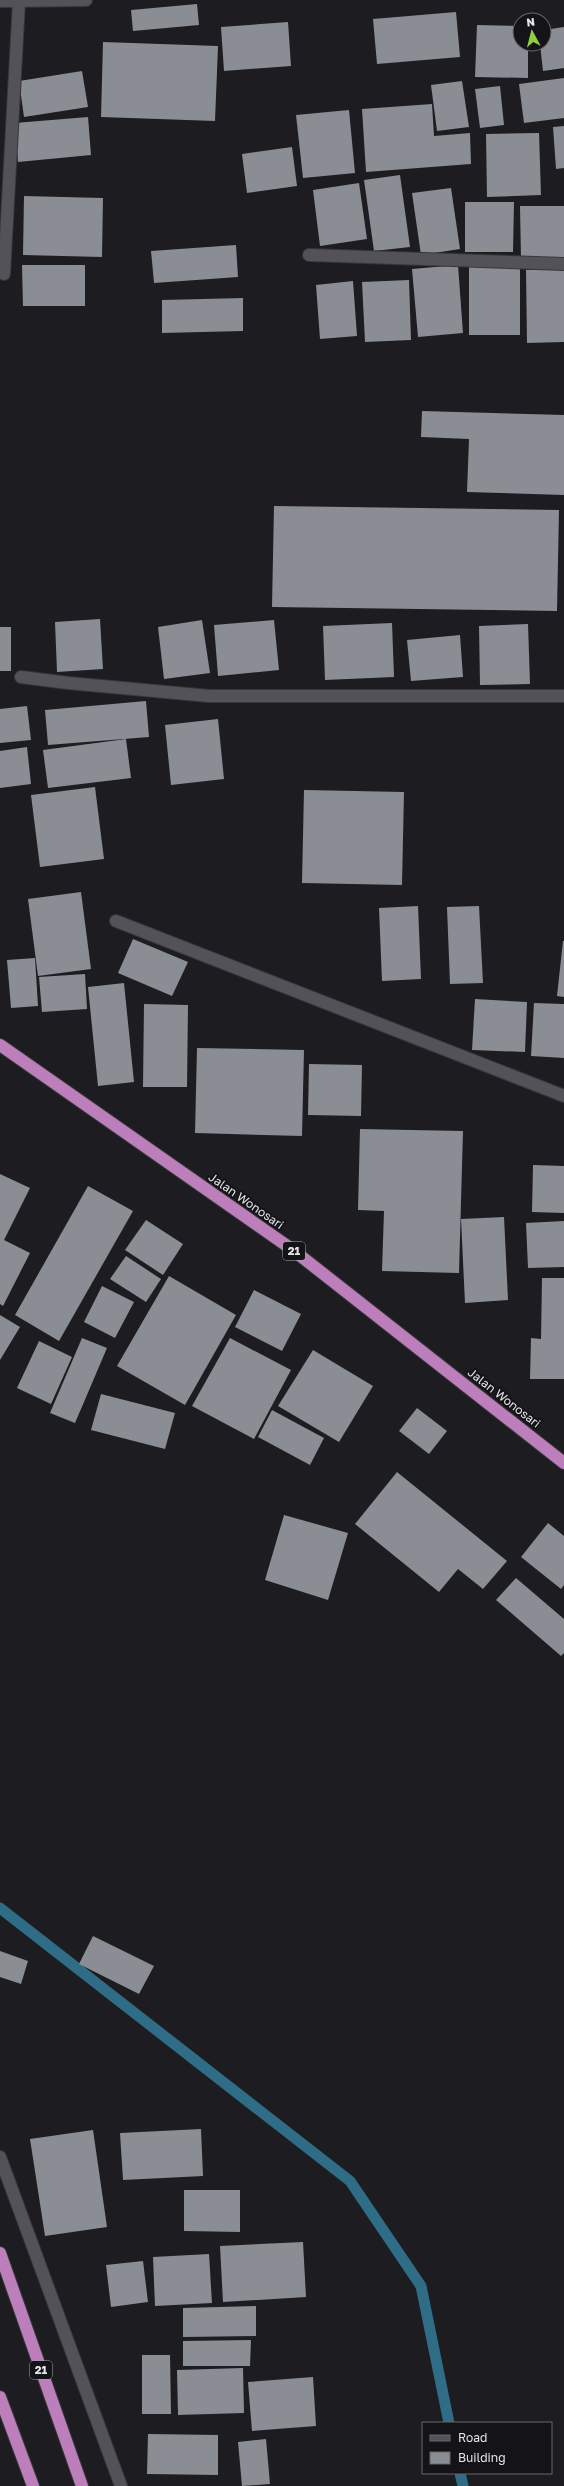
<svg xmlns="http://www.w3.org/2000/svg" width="564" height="2486" viewBox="0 0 564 2486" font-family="'Golos Text',sans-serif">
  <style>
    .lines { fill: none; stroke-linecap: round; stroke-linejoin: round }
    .stream { stroke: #2f6c86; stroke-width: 11 }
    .building { fill: #8a8d93 }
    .street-casing { stroke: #38383b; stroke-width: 14 }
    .secondary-casing { stroke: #38383b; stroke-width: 14 }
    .highway-casing { stroke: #38383b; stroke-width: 14 }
    .street { stroke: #535258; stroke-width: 12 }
    .secondary { stroke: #535258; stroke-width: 12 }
    .highway { stroke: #bc7fbb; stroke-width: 12 }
    .labels { text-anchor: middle; stroke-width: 4; stroke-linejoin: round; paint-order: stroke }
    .shield { fill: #141317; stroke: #a6a5a9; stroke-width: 1 }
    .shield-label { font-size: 11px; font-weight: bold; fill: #e5e4e8 }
    .street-label { font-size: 12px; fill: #e5e4e8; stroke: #141317 }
  </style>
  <rect width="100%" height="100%" fill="#1d1c20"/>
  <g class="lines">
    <g class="stream">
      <polyline points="0,1908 350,2181 421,2286 449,2423"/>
      <polyline points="460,2473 463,2486"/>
    </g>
  </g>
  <g class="building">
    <polygon points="197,4 199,25 133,31 131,10"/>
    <polygon points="456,12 460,57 377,64 373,19"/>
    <polygon points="288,22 291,66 224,71 221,27"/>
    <polygon points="477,25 520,26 520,44 528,44 528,78 475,77"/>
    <polygon points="564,27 564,68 543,71 540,44 544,44 544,30"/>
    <polygon points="103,42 218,46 215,121 101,117"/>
    <polygon points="82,71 88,107 24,117 19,81"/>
    <polygon points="564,78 564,118 524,123 519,84"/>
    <polygon points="462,81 469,127 437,131 431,85"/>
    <polygon points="500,86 504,125 480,128 475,89"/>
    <polygon points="432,104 434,136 470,133 471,164 366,172 362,109"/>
    <polygon points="349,110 355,173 303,178 296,115"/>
    <polygon points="88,117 91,155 18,162 15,123"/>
    <polygon points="564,126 564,168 556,169 553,127"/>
    <polygon points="539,133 541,195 487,197 486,134"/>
    <polygon points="292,147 297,186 247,193 242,154"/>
    <polygon points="400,175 410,247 374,251 364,180"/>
    <polygon points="359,183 367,239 320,246 313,190"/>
    <polygon points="451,188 460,249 421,255 412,193"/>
    <polygon points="24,196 103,198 102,257 23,255"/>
    <polygon points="465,202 514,202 513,252 465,252"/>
    <polygon points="520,206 564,206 564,259 521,259"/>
    <polygon points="236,245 238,277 154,283 151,251"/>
    <polygon points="22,265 85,265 85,306 23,306"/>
    <polygon points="458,265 463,333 418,337 412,269"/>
    <rect x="469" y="265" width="51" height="70"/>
    <polygon points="564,269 564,342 527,343 526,270"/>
    <polygon points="409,280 411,340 365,342 362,282"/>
    <polygon points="353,281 357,336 320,339 316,285"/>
    <polygon points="243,298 243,331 162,333 162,300"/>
    <polygon points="422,411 564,415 564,495 467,492 469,439 421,437"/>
    <polygon points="274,506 559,510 557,611 272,607"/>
    <polygon points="100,619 103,669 57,672 55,622"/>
    <polygon points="202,620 210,673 164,679 158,627"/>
    <polygon points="274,620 279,670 218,676 214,625"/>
    <polygon points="392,623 394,677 325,680 323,626"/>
    <polygon points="528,624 530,684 480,685 479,626"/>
    <rect x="0" y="627" width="11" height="44"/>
    <polygon points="460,635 463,677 411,681 407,640"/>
    <polygon points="146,701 149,737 48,745 45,710"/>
    <polygon points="27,706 31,740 0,743 0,709"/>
    <polygon points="218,719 224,779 171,785 165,725"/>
    <polygon points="126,739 131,778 48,788 43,750"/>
    <polygon points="27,747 31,784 0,788 0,751"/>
    <polygon points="95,787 104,859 40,867 31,795"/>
    <polygon points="304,790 404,792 402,885 302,883"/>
    <polygon points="81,892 91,969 38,976 28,899"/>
    <polygon points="418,906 421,979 382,981 379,908"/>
    <polygon points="479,906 483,983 450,984 447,907"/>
    <polygon points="133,939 188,962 172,996 118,973"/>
    <polygon points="563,941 564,941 564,997 557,996"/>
    <polygon points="35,958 38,1006 11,1008 7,960"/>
    <polygon points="85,974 87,1009 42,1012 39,977"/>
    <polygon points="124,983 134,1082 98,1086 88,987"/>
    <polygon points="475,999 527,1002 525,1052 472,1050"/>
    <polygon points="534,1003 564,1004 564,1058 531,1056"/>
    <polygon points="144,1004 188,1005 187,1087 143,1087"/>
    <polygon points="197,1048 304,1050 302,1136 195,1133"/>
    <polygon points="309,1064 362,1065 361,1116 308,1115"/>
    <polygon points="360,1129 463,1131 459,1273 382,1271 384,1211 358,1210"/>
    <polygon points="533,1165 564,1166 564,1213 532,1212"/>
    <polygon points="0,1174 30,1188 4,1240 30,1253 3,1306 0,1304"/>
    <polygon points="88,1186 133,1211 59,1341 15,1315"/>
    <polygon points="504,1217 508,1300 465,1303 461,1219"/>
    <polygon points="146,1220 183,1244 163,1275 125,1250"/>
    <polygon points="564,1221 564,1267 528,1268 526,1223"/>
    <polygon points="126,1256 161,1279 146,1302 110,1279"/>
    <polygon points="169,1276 236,1315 185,1405 117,1366"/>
    <polygon points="542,1278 564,1278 564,1379 530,1379 531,1338 541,1339"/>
    <polygon points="102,1286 134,1302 115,1338 84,1322"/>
    <polygon points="254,1290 301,1314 282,1351 235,1327"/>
    <polygon points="0,1315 20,1327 0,1360"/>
    <polygon points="82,1338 107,1348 75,1423 50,1413"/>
    <polygon points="230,1338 291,1370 254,1439 192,1406"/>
    <polygon points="39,1341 72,1357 51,1404 17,1388"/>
    <polygon points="313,1350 373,1386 339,1442 278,1406"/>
    <polygon points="101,1394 175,1413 165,1449 91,1430"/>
    <polygon points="417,1408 447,1431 429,1454 399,1431"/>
    <polygon points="272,1410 324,1438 310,1465 258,1437"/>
    <polygon points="397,1472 507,1561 483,1589 458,1569 439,1592 355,1524"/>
    <polygon points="284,1515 348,1533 328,1600 265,1580"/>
    <polygon points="548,1523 564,1536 564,1585 561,1589 521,1557"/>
    <polygon points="516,1578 564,1619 564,1653 561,1656 496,1600"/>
    <polygon points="93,1936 154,1966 139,1994 79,1964"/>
    <polygon points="0,1951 28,1961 21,1984 0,1977"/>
    <polygon points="201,2129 203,2176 123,2180 120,2133"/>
    <polygon points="93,2130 107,2227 45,2236 30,2139"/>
    <polygon points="184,2190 240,2190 240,2232 184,2231"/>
    <polygon points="303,2242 306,2297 223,2302 220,2246"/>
    <polygon points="209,2254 212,2303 155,2306 153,2257"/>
    <polygon points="143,2261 148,2302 111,2307 106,2265"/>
    <polygon points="256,2306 256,2336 183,2337 183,2308"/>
    <polygon points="251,2340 250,2366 183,2366 183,2341"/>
    <polygon points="142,2355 170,2355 171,2414 142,2414"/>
    <polygon points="243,2368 244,2413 178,2415 177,2370"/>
    <polygon points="313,2377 316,2426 252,2431 248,2382"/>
    <polygon points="148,2434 218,2435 218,2475 147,2474"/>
    <polygon points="266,2439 270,2484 242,2486 238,2442"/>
  </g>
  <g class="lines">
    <g class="street-casing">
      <g id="street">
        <polyline points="309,255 564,264"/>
        <polyline points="4,274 19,1"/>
        <polyline points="21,677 68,683 209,696 564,696"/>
        <polyline points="116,921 564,1096"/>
      </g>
    </g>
    <g class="secondary-casing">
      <g id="secondary">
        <polyline points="0,1 86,0"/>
        <polyline points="0,2157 121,2486"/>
      </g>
    </g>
    <g class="highway-casing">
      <g id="highway">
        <polyline points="0,1045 293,1250 564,1463"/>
        <polyline points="0,2253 82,2486"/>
        <polyline points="0,2397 33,2486"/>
      </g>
    </g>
    <use href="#street" class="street"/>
    <use href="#secondary" class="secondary"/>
    <use href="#highway" class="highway"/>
  </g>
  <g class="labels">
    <g class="shield">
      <rect x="283" y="1242" width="22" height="18" rx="3"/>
      <rect x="30" y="2361" width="22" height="18" rx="3"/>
    </g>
    <g class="shield-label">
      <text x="294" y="1255">21</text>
      <text x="41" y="2374">21</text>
    </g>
    <g class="street-label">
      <text transform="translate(246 1201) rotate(35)" y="4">Jalan Wonosari</text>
      <text transform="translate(504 1398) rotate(38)" y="4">Jalan Wonosari</text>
    </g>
  </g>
  <rect x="422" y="2422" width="130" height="52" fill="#141317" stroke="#68676b"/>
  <rect x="430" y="2435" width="20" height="6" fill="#535258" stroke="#68676b"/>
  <text x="458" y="2442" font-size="12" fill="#e5e4e8">Road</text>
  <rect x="430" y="2452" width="20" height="12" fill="#8a8d93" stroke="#68676b"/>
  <text x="458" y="2462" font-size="12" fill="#e5e4e8">Building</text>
  <g transform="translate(532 32) rotate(353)"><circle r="19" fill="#141317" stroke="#68676b"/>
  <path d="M0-3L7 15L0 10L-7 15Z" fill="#90cd41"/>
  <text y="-6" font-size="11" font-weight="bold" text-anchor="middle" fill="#e5e4e8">N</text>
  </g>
</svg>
